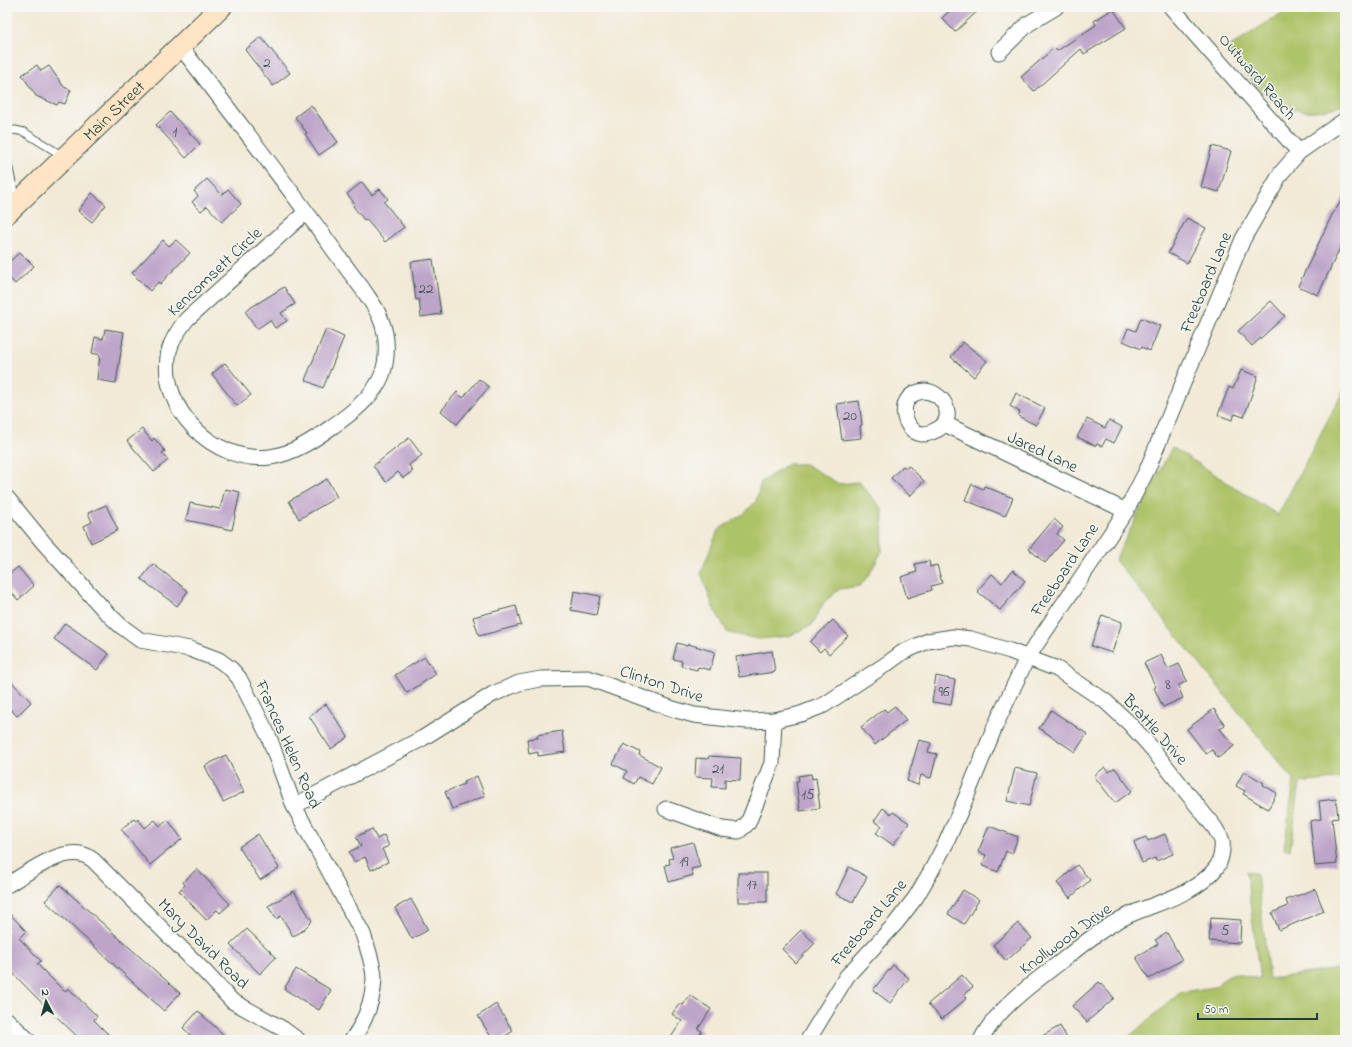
<svg xmlns="http://www.w3.org/2000/svg" width="1352" height="1047" viewBox="0 0 1352 1047" font-family="'Indie Flower',sans-serif">
  <style>
    .green { fill: #adc367; stroke: #66804e }
    .building { fill: #bda4c9 }
    .lines { fill: none; stroke-linecap: round; stroke-linejoin: round }
    .service-casing { stroke: #3f574c; stroke-width: 9 }
    .minor-casing { stroke: #3f574c; stroke-width: 17 }
    .secondary-casing { stroke: #3f574c; stroke-width: 23 }
    .service { stroke: #fff; stroke-width: 7 }
    .minor { stroke: #fff; stroke-width: 15 }
    .secondary { stroke: #ffe4c6; stroke-width: 21 }
    .labels { text-anchor: middle; stroke-width: 3; stroke-linejoin: round; paint-order: stroke }
    .number-label { font-size: 15px; fill: #465759 }
    .street-label { font-size: 17px; fill: #1f3d34; stroke: #f6f6f2 }
  </style>
  <rect width="100%" height="100%" fill="#f6f6f2"/>
  <filter id="ink" filterUnits="userSpaceOnUse"><feTurbulence type="fractalNoise" baseFrequency=".025" numOctaves="2"/><feDisplacementMap in="SourceGraphic" scale="8" xChannelSelector="R" yChannelSelector="G"/><feConvolveMatrix kernelMatrix="1 2 1 2 8 2 1 2 1" color-interpolation-filters="sRGB"/></filter>
  <filter id="wash" filterUnits="userSpaceOnUse"><feTurbulence type="fractalNoise" baseFrequency=".012" numOctaves="4" result="noise"/><feDisplacementMap in="SourceGraphic" scale="16" xChannelSelector="R" yChannelSelector="G"/><feGaussianBlur stdDeviation="0.9" result="paint"/><feColorMatrix in="noise" values="0 0 0 0 0 0 0 0 0 0 0 0 0 0 0 0 0 1.4 0 .05"/><feComposite in="paint" operator="in"/></filter>
  <g filter="url(#wash)">
    <rect width="100%" height="100%" fill="#f2ead7"/>
    <g class="green">
      <path d="M1291 7H1345V102C1336 108 1326 110 1316 111 1272 115 1250 79 1226 49Z"/>
      <polygon points="1345,387 1345,778 1300,783 1290,850 1284,848 1294,780 1115,560 1172,447 1278,515"/>
      <polygon points="788,464 805,464 839,484 859,482 883,510 882,551 870,573 860,586 840,589 824,602 812,625 789,636 759,639 728,633 713,607 701,573 718,530 745,513 756,501 761,482"/>
      <polygon points="1246,871 1257,874 1269,979 1337,969 1345,964 1345,1040 1125,1040 1181,992 1215,987 1221,981 1234,973 1260,979"/>
    </g>
    <g id="blocks">
      <g class="building">
        <polygon points="954,7 982,7 955,32 942,18"/>
        <polygon points="1113,9 1126,28 1084,54 1081,49 1034,91 1021,77 1054,48 1057,51 1096,25 1094,21"/>
        <polygon points="261,37 290,73 273,86 245,50"/>
        <polygon points="37,65 41,71 49,66 64,87 71,90 65,104 59,102 57,105 36,96 22,75"/>
        <polygon points="311,105 338,142 319,155 305,134 307,133 295,117"/>
        <polygon points="170,112 200,144 186,158 156,125"/>
        <polygon points="1212,146 1231,151 1219,192 1201,187"/>
        <polygon points="207,179 222,195 228,189 241,204 222,222 207,206 201,211 192,202 198,196 194,191"/>
        <polygon points="362,182 372,195 380,189 388,199 384,202 404,227 385,242 366,219 364,220 353,206 355,204 347,194"/>
        <polygon points="92,193 106,205 92,222 78,211"/>
        <polygon points="1345,195 1345,237 1318,295 1298,286 1332,215"/>
        <polygon points="1187,218 1206,228 1187,263 1168,253"/>
        <polygon points="163,240 169,246 176,240 190,253 160,284 158,282 150,291 132,273"/>
        <polygon points="20,252 34,266 15,284 7,275 7,264"/>
        <polygon points="433,259 441,314 421,317 419,299 416,300 411,262"/>
        <polygon points="284,287 295,304 281,313 287,321 275,328 270,320 257,329 245,311"/>
        <polygon points="1271,301 1285,316 1252,346 1238,331"/>
        <polygon points="1141,318 1160,326 1150,351 1141,347 1141,349 1123,341 1128,328 1136,331"/>
        <polygon points="105,329 124,332 116,383 97,380 100,355 92,353 95,337 103,339"/>
        <polygon points="326,329 344,337 323,388 305,380"/>
        <polygon points="963,342 987,361 974,377 951,357"/>
        <polygon points="225,363 251,395 237,406 212,374"/>
        <polygon points="1241,370 1258,376 1244,417 1235,414 1232,420 1218,415 1229,387 1233,389"/>
        <polygon points="479,379 489,387 457,424 441,411 457,392 463,398"/>
        <polygon points="1016,393 1045,408 1036,425 1018,416 1020,412 1010,406"/>
        <polygon points="859,401 862,425 860,426 861,438 842,440 837,404"/>
        <polygon points="1087,419 1105,428 1109,420 1122,427 1114,443 1106,439 1102,446 1097,444 1096,446 1077,437"/>
        <polygon points="142,429 152,441 154,438 165,451 162,453 168,460 154,472 127,441"/>
        <polygon points="409,438 422,455 409,465 413,471 403,478 398,472 386,482 373,466"/>
        <polygon points="903,466 906,468 909,466 924,481 910,496 891,478"/>
        <polygon points="327,479 337,497 299,519 289,501"/>
        <polygon points="972,484 983,489 984,486 1013,498 1005,516 965,500"/>
        <polygon points="225,489 240,492 232,530 186,520 190,503 220,509"/>
        <polygon points="106,505 118,530 91,543 84,526 92,522 88,513"/>
        <polygon points="1054,519 1063,527 1057,534 1064,540 1045,563 1029,549"/>
        <polygon points="929,561 930,567 937,565 942,583 931,586 932,590 907,598 901,577 917,572 915,564"/>
        <polygon points="153,564 188,591 177,606 141,579"/>
        <polygon points="18,567 34,586 18,600 7,587 7,576"/>
        <polygon points="1013,570 1025,581 1000,610 977,591 992,574 1002,583"/>
        <polygon points="574,591 600,596 596,615 571,610"/>
        <polygon points="516,606 521,625 479,636 473,617"/>
        <polygon points="1102,615 1122,622 1112,653 1091,646"/>
        <polygon points="833,620 848,636 829,654 824,648 820,652 810,642"/>
        <polygon points="65,623 109,654 97,670 54,639"/>
        <polygon points="677,643 687,646 688,644 715,652 710,670 698,667 697,670 681,666 682,661 673,659"/>
        <polygon points="772,651 775,672 739,677 736,657"/>
        <polygon points="1161,655 1168,669 1179,664 1187,681 1178,686 1183,698 1163,707 1154,688 1156,687 1144,663"/>
        <polygon points="425,657 436,674 407,693 395,675"/>
        <polygon points="936,676 955,680 951,705 932,702"/>
        <polygon points="7,677 31,702 17,716 7,706"/>
        <polygon points="326,704 348,737 331,749 309,716"/>
        <polygon points="895,706 906,720 875,745 861,727 884,709 887,712"/>
        <polygon points="1214,709 1225,725 1220,729 1234,746 1218,758 1212,750 1206,754 1187,729"/>
        <polygon points="1051,710 1087,734 1075,752 1039,728"/>
        <polygon points="562,731 565,752 538,756 538,752 529,754 527,739 538,738 537,735"/>
        <polygon points="919,740 931,743 928,752 937,754 931,778 921,775 918,785 907,781"/>
        <polygon points="624,744 640,752 639,755 661,767 652,784 638,777 634,784 624,778 627,771 613,764"/>
        <polygon points="226,755 244,792 223,802 205,766"/>
        <polygon points="709,756 741,758 740,780 725,779 725,788 712,787 713,778 695,777 696,758 708,759"/>
        <polygon points="1105,767 1109,772 1115,768 1132,791 1115,803 1094,776"/>
        <polygon points="1015,768 1037,773 1029,806 1007,801"/>
        <polygon points="1244,771 1264,783 1263,785 1277,793 1268,809 1243,794 1245,791 1236,786"/>
        <polygon points="811,774 812,779 816,778 820,808 800,811 796,781 799,781 798,776"/>
        <polygon points="477,776 485,796 452,809 445,792 464,784 464,782"/>
        <polygon points="1336,799 1338,818 1332,819 1337,864 1315,866 1310,821 1321,819 1319,801"/>
        <polygon points="883,808 891,814 893,812 909,823 893,845 876,833 882,826 874,821"/>
        <polygon points="134,819 136,821 138,819 145,828 155,820 160,826 168,820 182,839 150,865 121,829"/>
        <polygon points="989,826 1018,837 1012,854 1006,851 998,872 982,865 986,855 978,852"/>
        <polygon points="372,829 377,839 384,835 389,846 382,849 388,862 371,870 365,857 354,862 349,852 361,846 356,837"/>
        <polygon points="258,834 279,868 260,880 239,847"/>
        <polygon points="1165,834 1173,854 1156,861 1155,858 1142,863 1134,842 1146,837 1148,841"/>
        <polygon points="693,842 700,867 691,869 693,875 669,882 665,865 670,864 669,859 673,858 670,848"/>
        <polygon points="1077,865 1090,880 1070,898 1057,883"/>
        <polygon points="849,867 867,877 853,902 836,894"/>
        <polygon points="197,869 230,904 220,913 217,910 206,920 179,891 185,885 183,882"/>
        <rect x="738" y="873" width="29" height="29"/>
        <polygon points="60,885 180,993 164,1011 45,901"/>
        <polygon points="1315,889 1324,911 1279,930 1272,913 1288,906 1286,900"/>
        <polygon points="963,890 979,900 964,924 948,914"/>
        <polygon points="294,891 312,921 301,932 293,936 281,916 276,919 268,906"/>
        <polygon points="411,899 428,930 412,939 395,908"/>
        <polygon points="7,911 26,931 19,938 41,961 37,964 65,992 68,988 97,1016 94,1020 114,1040 81,1040 36,997 7,967"/>
        <polygon points="1211,918 1241,920 1240,943 1209,941"/>
        <polygon points="1018,923 1032,938 1006,961 993,945"/>
        <polygon points="247,929 276,957 260,974 230,945"/>
        <polygon points="801,930 815,943 796,963 782,949"/>
        <polygon points="1167,933 1182,960 1149,979 1136,957 1158,944 1155,940"/>
        <polygon points="893,965 909,978 890,1003 873,990"/>
        <polygon points="296,969 331,990 319,1010 284,989"/>
        <polygon points="962,975 973,987 964,994 967,998 942,1019 928,1004"/>
        <polygon points="1099,982 1114,998 1087,1022 1072,1006"/>
        <polygon points="690,995 711,1009 698,1029 702,1031 696,1040 669,1040 682,1021 672,1014 680,1003 683,1005"/>
        <polygon points="496,1004 513,1031 499,1040 493,1040 478,1016"/>
        <polygon points="198,1011 229,1040 196,1040 183,1028"/>
        <polygon points="1060,1026 1068,1040 1035,1040"/>
      </g>
    </g>
  </g>
  <g filter="url(#ink)">
    <use href="#blocks" fill-opacity="0" stroke="#3f574c" stroke-width="1"/>
    <g class="lines">
      <g class="service-casing">
        <g id="service">
          <polyline points="7,132 15,130 24,132 63,156"/>
          <polyline points="7,160 16,201"/>
        </g>
      </g>
      <g class="minor-casing">
        <g id="minor">
          <polyline points="1171,7 1299,152"/>
          <path d="M180 46C231 112 282 178 331 246 341 260 351 274 362 288 369 299 377 308 381 320 388 337 388 358 382 375 374 396 352 413 333 426 315 439 293 454 270 457 214 464 157 408 169 351 172 339 179 329 187 319L306 212"/>
          <polyline points="999,52 1028,24 1056,7"/>
          <path d="M925 391C946 393 958 422 934 431 931 433 926 434 922 434 902 432 894 393 925 391Z"/>
          <polyline points="945,424 1126,511"/>
          <path d="M7 498 43 542 106 612 121 626 140 640 190 649 219 660 231 669 239 678 269 737 294 806 363 934C367 947 374 965 374 979 373 1001 364 1023 352 1040"/>
          <path d="M294 806 423 738 493 694 519 683 541 679 588 678 673 709 694 715 747 721 774 720 801 714 824 705 888 663 903 652 928 641 953 637 971 639 1010 651 1057 669 1105 701 1129 723 1149 745 1215 828C1217 832 1221 837 1222 841 1223 848 1221 862 1216 868 1196 894 1158 902 1129 915 1105 926 1084 943 1063 960 1036 981 997 1008 981 1040"/>
          <polyline points="666,809 722,829 739,831 748,823 772,763 774,720"/>
          <path d="M7 885C26 874 61 847 84 855 87 856 90 858 93 860L205 972 232 1001 283 1029 298 1040"/>
          <polyline points="7,1020 28,1040"/>
          <polyline points="808,1040 847,976 896,923 916,897 930,873 946,843 965,800 996,724 1027,658 1126,511 1147,470 1243,239 1281,173 1299,152 1345,120"/>
        </g>
      </g>
      <g class="secondary-casing">
        <g id="secondary">
          <path id="s1" d="M7 213 221 7"/>
        </g>
      </g>
      <use href="#service" class="service"/>
      <use href="#minor" class="minor"/>
      <use href="#secondary" class="secondary"/>
    </g>
  </g>
  <g class="labels">
    <g class="number-label">
      <text x="267" y="67">2</text>
      <text x="175" y="136">1</text>
      <text x="426" y="293">22</text>
      <text x="850" y="420">20</text>
      <text x="1168" y="689">8</text>
      <text x="944" y="696">96</text>
      <text x="718" y="773">21</text>
      <text x="808" y="799">15</text>
      <text x="684" y="866">19</text>
      <text x="752" y="889">17</text>
      <text x="1225" y="935">5</text>
    </g>
    <g class="street-label">
      <text transform="translate(1258 76) rotate(49)" y="6">Outward Reach</text>
      <text dy="6" stroke="none"><textPath href="#s1" startOffset="148">Main Street</textPath></text>
      <text transform="translate(214 271) rotate(-43)" y="6">Kencomsett Circle</text>
      <text transform="translate(1205 282) rotate(-67)" y="6">Freeboard Lane</text>
      <text transform="translate(1043 451) rotate(25)" y="6">Jared Lane</text>
      <text transform="translate(1064 569) rotate(-56)" y="6">Freeboard Lane</text>
      <text transform="translate(662 683) rotate(18)" y="6">Clinton Drive</text>
      <text transform="translate(1156 729) rotate(48)" y="6">Brattle Drive</text>
      <text transform="translate(289 744) rotate(66)" y="6">Frances Helen Road</text>
      <text transform="translate(868 922) rotate(-50)" y="6">Freeboard Lane</text>
      <text transform="translate(1065 938) rotate(-36)" y="6">Knollwood Drive</text>
      <text transform="translate(204 943) rotate(45)" y="6">Mary David Road</text>
    </g>
  </g>
  <rect width="1352" height="1047" fill="none" stroke="#f6f6f2" stroke-width="24"/>
  <g transform="translate(46 1001) rotate(354)" stroke="#f6f6f2" stroke-width="3" paint-order="stroke">
  <path d="M0-3L7 15L0 10L-7 15Z" fill="#1f3d34"/>
  <text y="-6" font-size="11" font-weight="bold" text-anchor="middle" fill="#1f3d34">N</text>
  </g>
  <path d="M1198 1013v6h119v-6" fill="none" stroke="#1f3d34" stroke-width="2"/>
  <text x="1204" y="1013" font-size="12" fill="#1f3d34" stroke="#f6f6f2" stroke-width="3" paint-order="stroke">50 m</text>
</svg>
